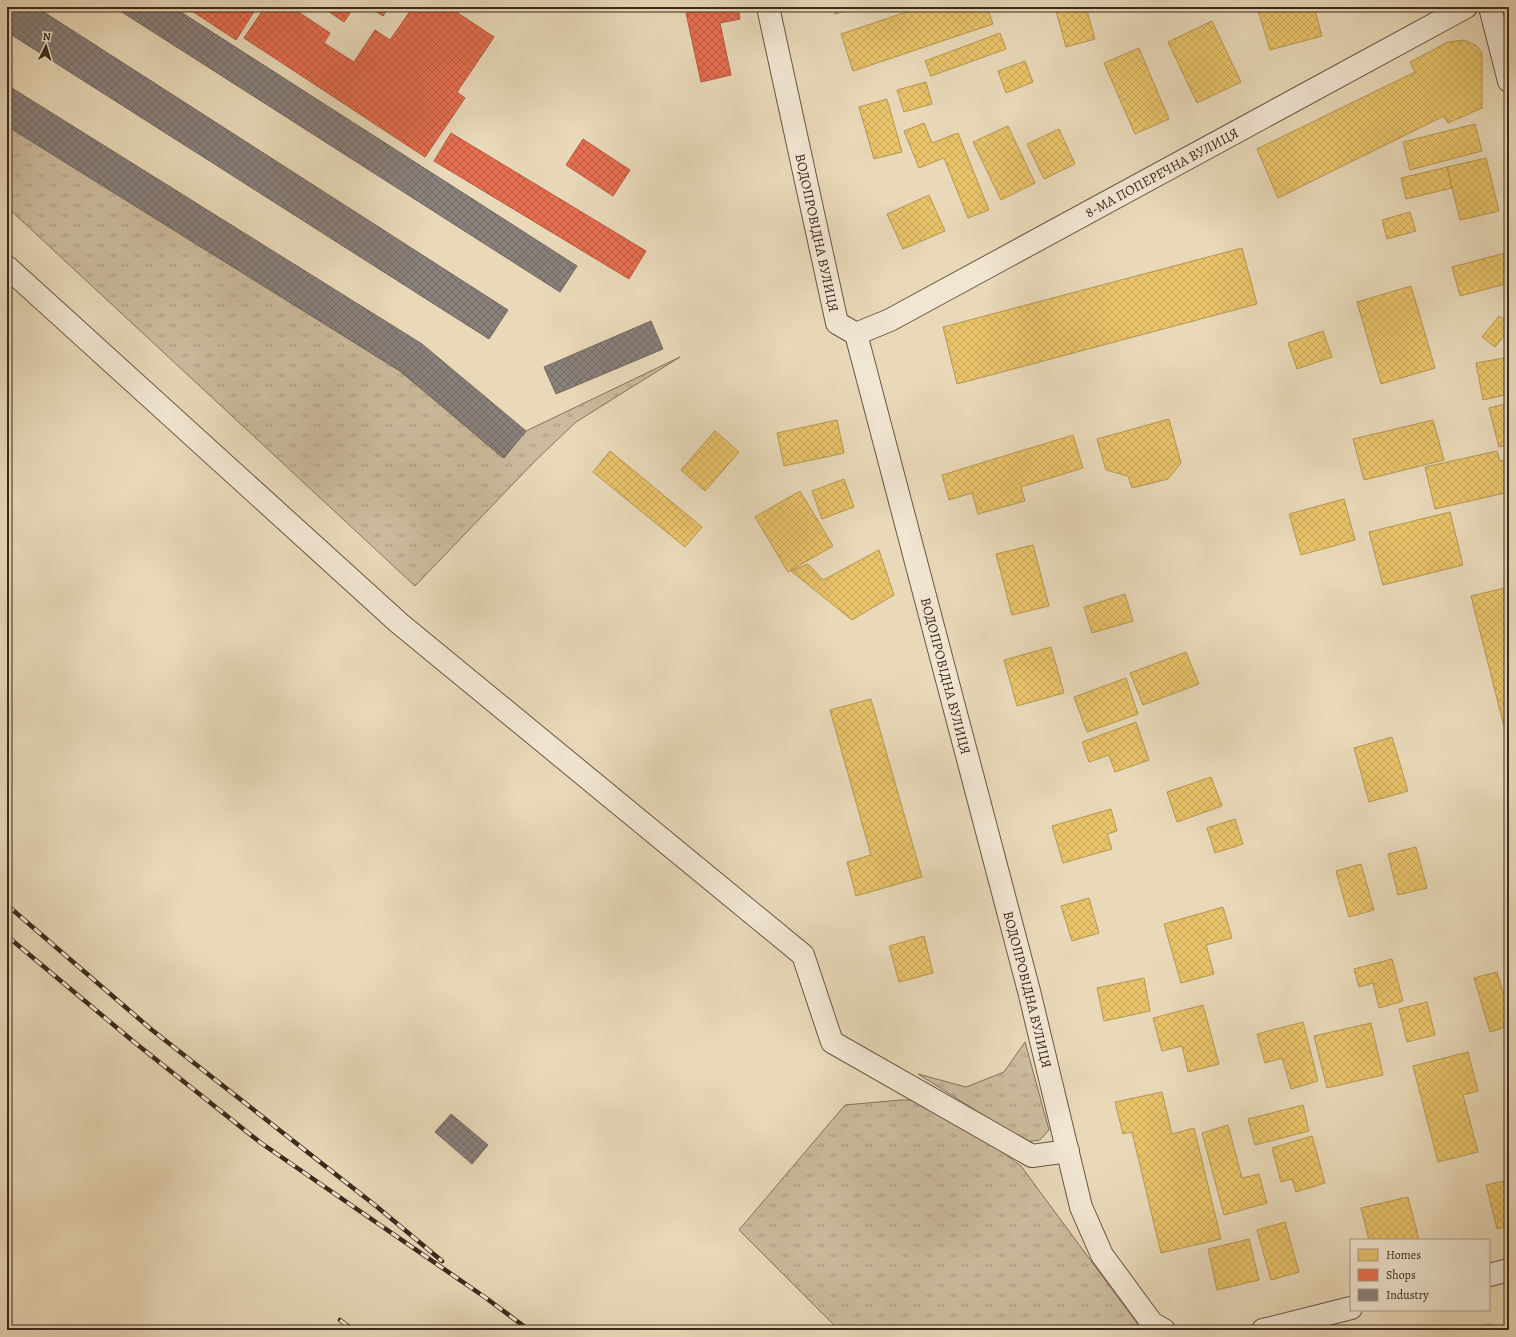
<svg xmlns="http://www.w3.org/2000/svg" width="1516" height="1337" viewBox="0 0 1516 1337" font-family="Alegreya,serif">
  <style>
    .grass { fill: url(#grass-tufts); stroke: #84725d }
    .homes { fill: url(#homes-cross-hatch); stroke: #b59653 }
    .shops { fill: url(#shops-cross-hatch); stroke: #b45a41 }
    .industry { fill: url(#industry-cross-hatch); stroke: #73675f }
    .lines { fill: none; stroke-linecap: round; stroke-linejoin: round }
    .minor-casing { stroke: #675643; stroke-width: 24 }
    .minor { stroke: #f1e6d2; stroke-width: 22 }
    .rail-casing { stroke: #3c2a1c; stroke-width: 4.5 }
    .rail { stroke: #f1e6d2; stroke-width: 3; stroke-dasharray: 9; stroke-linecap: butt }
    .labels { text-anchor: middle; stroke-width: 4; stroke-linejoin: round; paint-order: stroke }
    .street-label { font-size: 14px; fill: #3c2a1c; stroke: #f1e6d2 }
  </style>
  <defs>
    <pattern id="grass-tufts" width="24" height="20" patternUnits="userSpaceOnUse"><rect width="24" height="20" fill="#ccbb9e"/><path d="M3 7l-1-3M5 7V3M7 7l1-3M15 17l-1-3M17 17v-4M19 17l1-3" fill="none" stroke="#a79880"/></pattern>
    <pattern id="homes-cross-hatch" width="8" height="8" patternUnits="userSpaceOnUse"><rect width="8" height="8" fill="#e9c46a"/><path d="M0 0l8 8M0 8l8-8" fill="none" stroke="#c9a95b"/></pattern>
    <pattern id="shops-cross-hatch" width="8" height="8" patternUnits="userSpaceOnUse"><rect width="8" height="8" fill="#e76f51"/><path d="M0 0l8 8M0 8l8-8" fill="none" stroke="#bc5b42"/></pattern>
    <pattern id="industry-cross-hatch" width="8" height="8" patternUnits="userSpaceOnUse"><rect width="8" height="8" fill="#8a817c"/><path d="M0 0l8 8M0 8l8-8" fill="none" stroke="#726a65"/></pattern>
  </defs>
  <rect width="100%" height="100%" fill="#e9d9b9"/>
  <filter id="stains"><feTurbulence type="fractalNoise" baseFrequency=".005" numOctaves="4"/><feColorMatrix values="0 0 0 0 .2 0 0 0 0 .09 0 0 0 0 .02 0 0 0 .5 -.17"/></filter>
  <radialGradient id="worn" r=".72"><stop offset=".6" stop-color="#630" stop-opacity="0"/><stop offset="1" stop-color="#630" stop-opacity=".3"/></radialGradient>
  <g class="grass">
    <polygon points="7,126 400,371 503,458 526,431 680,357 576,422 535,461 415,586 7,207"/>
    <polygon points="1025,1042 1049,1130 1040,1140 1026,1142 918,1074 966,1087 1004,1072"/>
    <polygon points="901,1100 915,1100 978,1134 1021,1166 1142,1330 839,1330 739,1230 845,1105"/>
  </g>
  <g class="homes">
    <polygon points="833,7 860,7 835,14"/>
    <polygon points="921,7 987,7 993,24 853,71 841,34"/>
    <polygon points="1055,7 1086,7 1095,39 1066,47"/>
    <polygon points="1257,7 1314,7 1322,36 1270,50"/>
    <polygon points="1212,21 1241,82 1197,103 1168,42"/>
    <polygon points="1000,33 1006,49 931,76 925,61"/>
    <polygon points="1464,40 1477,46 1482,53 1482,108 1448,123 1444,116 1278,198 1257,149 1415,72 1410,62 1448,42"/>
    <polygon points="1139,48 1169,119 1135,134 1104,63"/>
    <polygon points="1025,61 1033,82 1006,93 998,71"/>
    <polygon points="926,82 932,104 904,112 897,90"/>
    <polygon points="887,99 902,152 874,159 859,107"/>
    <polygon points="924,123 932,143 958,133 989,210 968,218 944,158 919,168 904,131"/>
    <polygon points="1475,124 1482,151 1410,170 1403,142"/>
    <polygon points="1008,126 1035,183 1001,200 973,142"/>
    <polygon points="1059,129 1075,164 1044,179 1027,144"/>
    <polygon points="1486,158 1499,211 1460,220 1447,167"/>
    <polygon points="1447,167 1452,188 1406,199 1401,178"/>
    <polygon points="929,195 945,231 903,249 887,214"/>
    <polygon points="1410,212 1416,231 1387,239 1382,220"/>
    <polygon points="1242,248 1257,304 957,384 943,327"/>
    <polygon points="1509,252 1509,283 1460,296 1452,267"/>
    <polygon points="1411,286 1435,368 1381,384 1357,302"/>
    <polygon points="1499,316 1509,323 1509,330 1495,347 1482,337"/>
    <polygon points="1323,331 1332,357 1297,369 1288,343"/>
    <polygon points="1509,357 1509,394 1483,400 1476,363"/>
    <polygon points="1509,403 1509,444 1499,447 1489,408"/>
    <polygon points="1169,419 1181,463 1168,479 1132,488 1128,476 1106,470 1097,439"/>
    <polygon points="837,420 844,453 784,466 777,433"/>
    <polygon points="1433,420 1444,460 1364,480 1353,439"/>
    <polygon points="715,431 739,452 705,491 681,470"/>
    <polygon points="1073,435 1083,468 1021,487 1025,501 978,514 972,493 949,500 942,475"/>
    <polygon points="610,451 702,527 685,547 593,472"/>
    <polygon points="1497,451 1500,461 1509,459 1509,492 1435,509 1425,467"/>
    <polygon points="844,479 854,507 822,519 812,491"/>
    <polygon points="800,491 833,546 788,572 755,517"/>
    <polygon points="1344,499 1355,540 1301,555 1289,514"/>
    <polygon points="1450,512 1463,565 1383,585 1369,532"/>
    <polygon points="1033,545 1049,606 1012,615 996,554"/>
    <polygon points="879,550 894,595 852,620 791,571 808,564 823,580"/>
    <polygon points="1509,587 1509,746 1471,596"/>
    <polygon points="1125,594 1133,621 1092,633 1084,607"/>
    <polygon points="1051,647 1064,693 1017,706 1004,660"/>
    <polygon points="1186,652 1199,684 1143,705 1130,673"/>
    <polygon points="1126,678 1138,714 1087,732 1074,697"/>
    <polygon points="871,699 922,877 856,896 847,862 871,855 830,710"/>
    <polygon points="1136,722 1149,760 1115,772 1109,755 1089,762 1082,742"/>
    <polygon points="1392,737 1408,791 1369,802 1354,748"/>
    <polygon points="1211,777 1222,806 1177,822 1167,792"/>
    <polygon points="1111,809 1117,831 1107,834 1112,849 1063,863 1052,826"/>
    <polygon points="1235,819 1243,844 1215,853 1207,828"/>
    <polygon points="1416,847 1427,888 1398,895 1388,854"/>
    <polygon points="1361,864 1374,910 1349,917 1336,871"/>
    <polygon points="1089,898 1099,933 1072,941 1061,906"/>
    <polygon points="1223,907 1232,938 1206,945 1214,974 1181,983 1164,924"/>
    <polygon points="924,936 933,973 899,982 889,946"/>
    <polygon points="1392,959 1403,1001 1379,1008 1373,983 1359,987 1354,969"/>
    <polygon points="1497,972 1509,1013 1509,1026 1490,1032 1474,978"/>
    <polygon points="1144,978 1150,1011 1104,1021 1097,988"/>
    <polygon points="1427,1002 1435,1035 1407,1042 1399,1009"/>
    <polygon points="1203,1005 1219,1064 1188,1072 1182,1046 1162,1051 1153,1018"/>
    <polygon points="1303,1022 1318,1081 1291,1089 1282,1058 1265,1063 1257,1034"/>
    <polygon points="1371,1023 1383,1075 1327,1088 1314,1036"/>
    <polygon points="1468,1052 1478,1091 1463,1095 1478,1152 1438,1162 1413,1066"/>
    <polygon points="1162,1092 1172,1134 1194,1128 1221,1239 1161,1253 1132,1132 1123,1134 1115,1102"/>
    <polygon points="1303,1105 1309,1131 1255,1145 1248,1119"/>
    <polygon points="1228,1125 1242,1178 1259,1174 1267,1203 1224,1215 1202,1133"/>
    <polygon points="1312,1136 1325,1183 1296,1192 1292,1179 1281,1182 1272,1148"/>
    <polygon points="1509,1180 1509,1226 1497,1229 1486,1185"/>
    <polygon points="1408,1197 1419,1240 1369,1240 1361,1208"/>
    <polygon points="1285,1222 1299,1272 1271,1280 1257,1230"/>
    <polygon points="1249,1239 1259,1280 1217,1290 1208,1249"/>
    <polygon points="1491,1324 1492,1330 1457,1330"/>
  </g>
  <g class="shops">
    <polygon points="186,7 257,7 236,40"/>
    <polygon points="265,7 291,7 330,33 324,43 354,62 375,30 390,40 413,7 449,7 494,37 457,92 465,98 425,157 244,38"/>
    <polygon points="322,7 354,7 344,22"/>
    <polygon points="369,7 389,7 383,16"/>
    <polygon points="714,7 738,7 740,19 720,23 731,75 701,82 686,13"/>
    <polygon points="451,133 646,251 629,279 434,161"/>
    <polygon points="583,139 630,170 613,196 566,165"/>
  </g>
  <g class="industry">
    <polygon points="7,7 36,7 508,310 489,339 7,32"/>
    <polygon points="114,7 173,7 577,266 560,292"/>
    <polygon points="7,85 422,344 526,431 504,458 400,371 7,126"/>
    <polygon points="651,321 663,349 556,394 544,367"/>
    <polygon points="451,1114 488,1145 472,1164 435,1132"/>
  </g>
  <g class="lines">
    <g class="minor-casing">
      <g id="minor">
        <path id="s1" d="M768 7 837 323 856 334 1029 991 1081 1207 1102 1255 1152 1323 1164 1330"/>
        <polyline points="1490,7 1509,81"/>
        <polyline points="7,267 399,623 803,955 832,1042 1032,1156 1068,1151"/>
        <path id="s2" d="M856 334 890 320 1466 7"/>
        <polyline points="1489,1275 1509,1270"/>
        <polyline points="1263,1330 1351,1308"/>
      </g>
    </g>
    <use href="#minor" class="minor"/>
    <g class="rail-casing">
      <g id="rail">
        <polyline points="7,905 152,1030 376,1206 442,1261"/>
        <polyline points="7,936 134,1042 261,1143 486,1298 529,1330"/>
        <polyline points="340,1320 353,1330"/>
      </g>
    </g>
    <use href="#rail" class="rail"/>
  </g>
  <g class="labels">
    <g class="street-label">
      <text dy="5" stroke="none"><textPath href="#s2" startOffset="346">8-МА ПОПЕРЕЧНА ВУЛИЦЯ</textPath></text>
      <text dy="5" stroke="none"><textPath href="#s1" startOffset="231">ВОДОПРОВІДНА ВУЛИЦЯ</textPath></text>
      <text dy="5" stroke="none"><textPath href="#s1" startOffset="699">ВОДОПРОВІДНА ВУЛИЦЯ</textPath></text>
      <text dy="5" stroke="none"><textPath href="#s1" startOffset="1023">ВОДОПРОВІДНА ВУЛИЦЯ</textPath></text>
    </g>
  </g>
  <rect width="1516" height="1337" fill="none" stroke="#e9d9b9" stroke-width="24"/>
  <rect x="8" y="8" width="1500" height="1321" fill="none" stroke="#3c2a1c" stroke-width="2"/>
  <rect x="12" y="12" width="1492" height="1313" fill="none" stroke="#3c2a1c"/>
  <rect x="1350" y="1239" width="140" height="72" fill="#f1e6d2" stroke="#a99b89"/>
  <rect x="1358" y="1249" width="20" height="12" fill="#e9c46a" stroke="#a99b89"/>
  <text x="1386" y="1259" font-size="12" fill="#3c2a1c">Homes</text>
  <rect x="1358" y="1269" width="20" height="12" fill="#e76f51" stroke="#a99b89"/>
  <text x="1386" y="1279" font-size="12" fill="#3c2a1c">Shops</text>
  <rect x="1358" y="1289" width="20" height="12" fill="#8a817c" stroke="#a99b89"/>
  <text x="1386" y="1299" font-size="12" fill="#3c2a1c">Industry</text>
  <g transform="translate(46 46) rotate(5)" stroke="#f1e6d2" stroke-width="3" paint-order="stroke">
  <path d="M0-3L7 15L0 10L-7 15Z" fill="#3c2a1c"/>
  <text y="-6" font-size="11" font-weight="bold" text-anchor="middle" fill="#3c2a1c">N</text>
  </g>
  <rect width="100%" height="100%" filter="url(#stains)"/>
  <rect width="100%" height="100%" fill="url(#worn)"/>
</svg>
